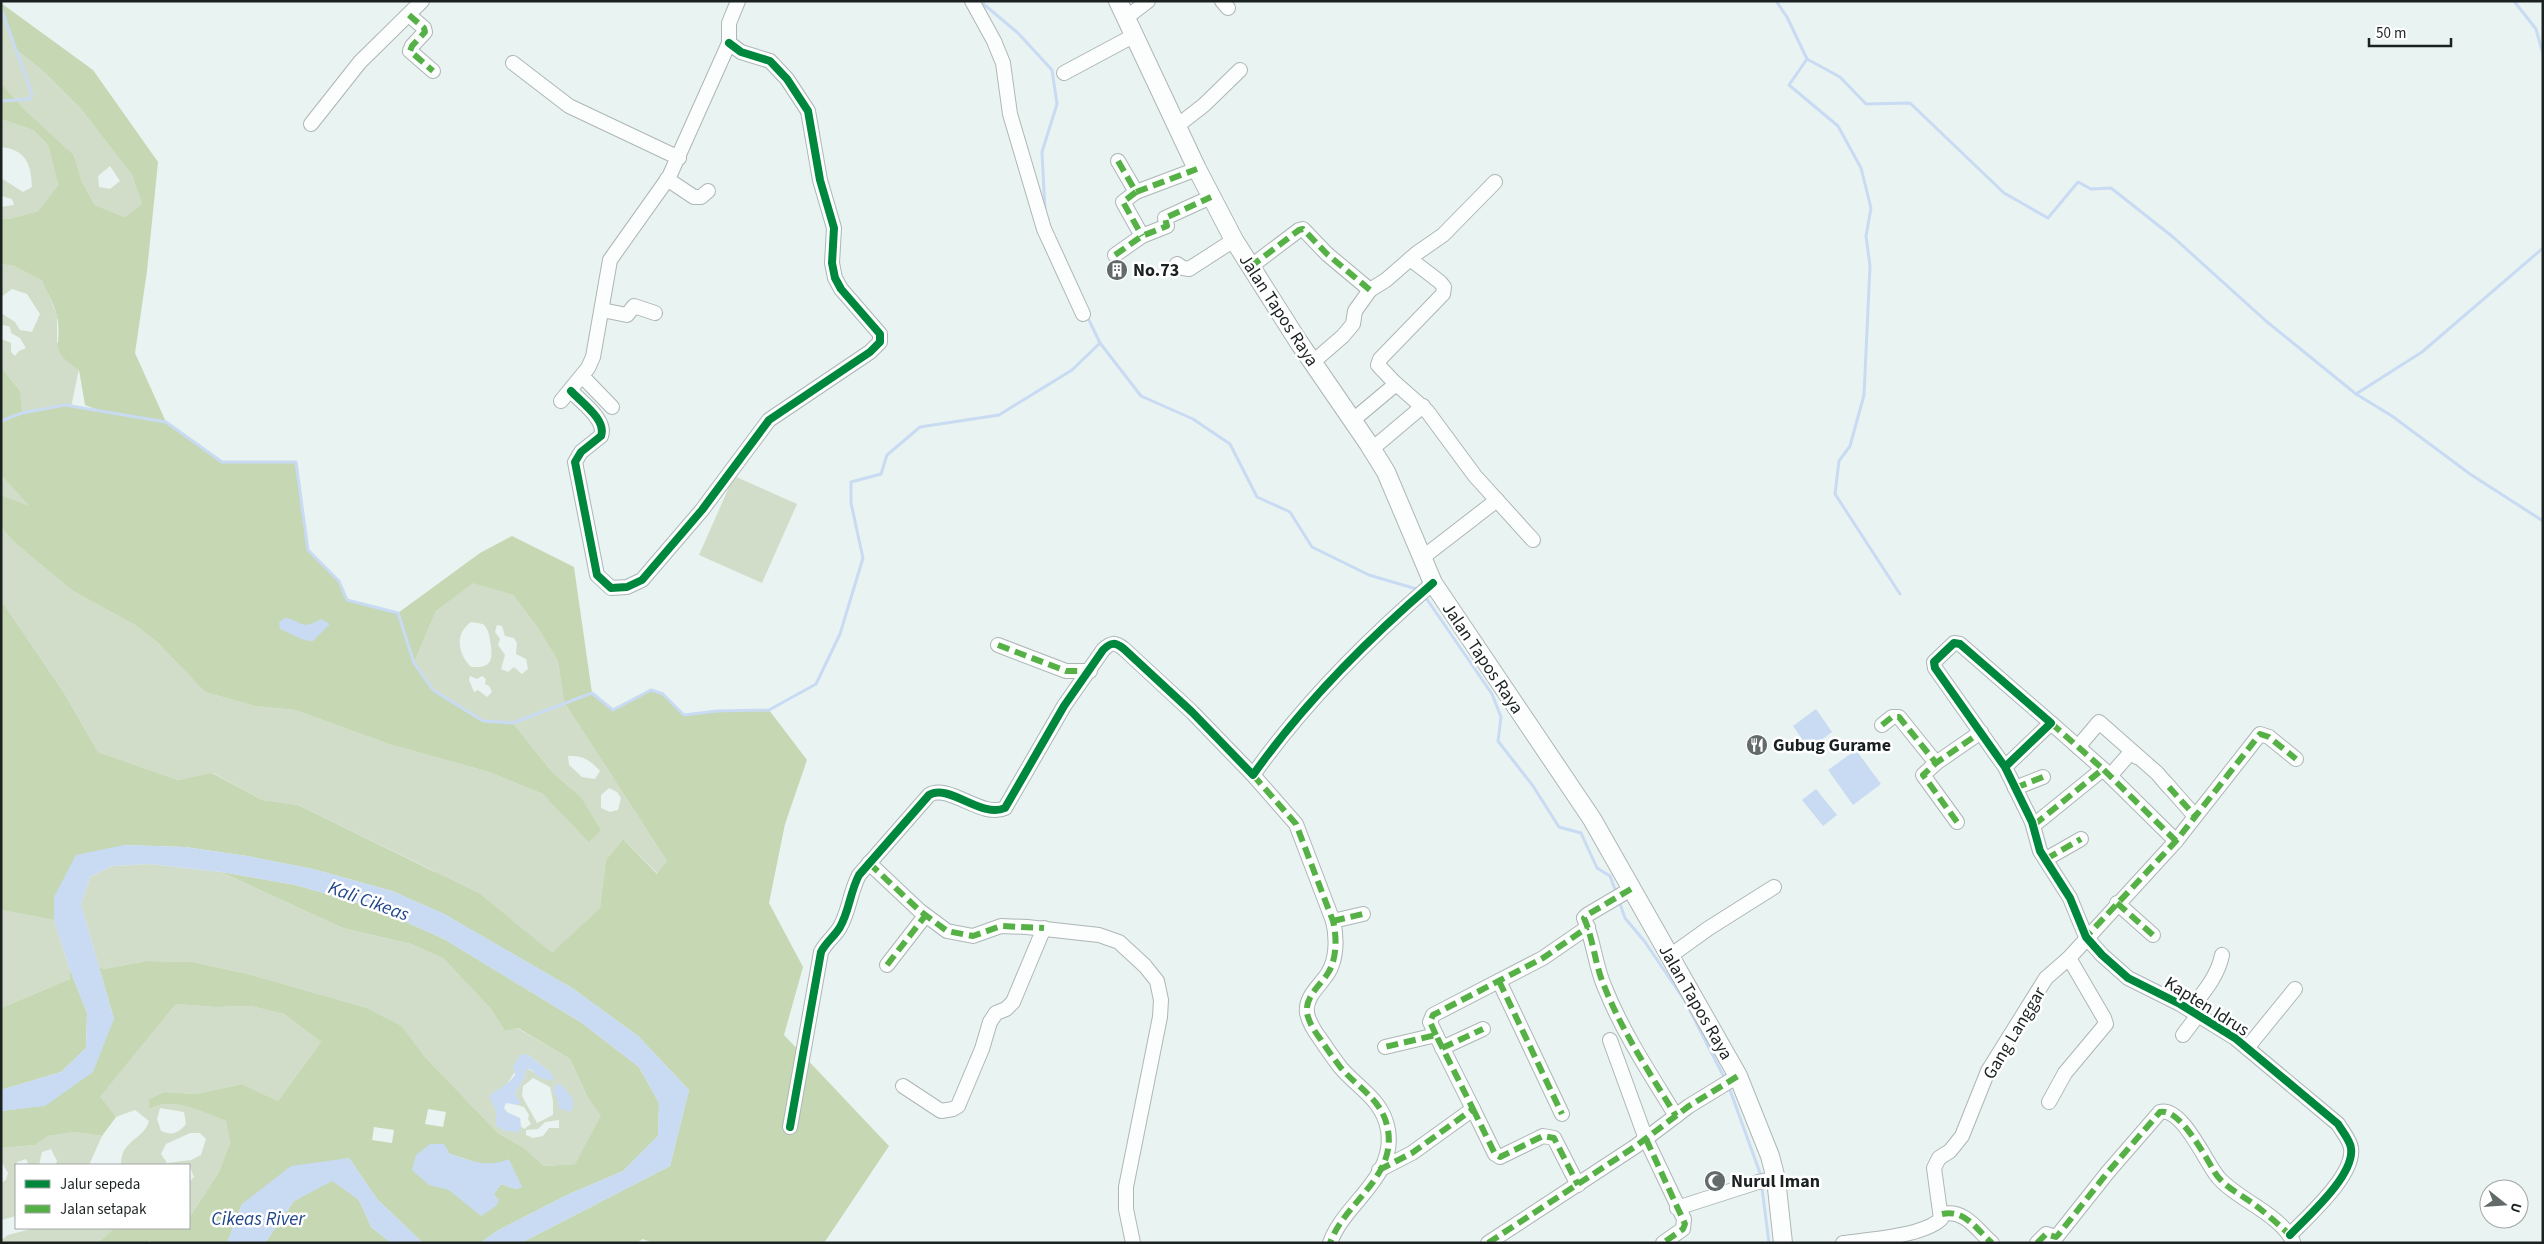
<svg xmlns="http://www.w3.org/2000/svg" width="2544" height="1244" viewBox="0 0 2544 1244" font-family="'Source Sans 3',sans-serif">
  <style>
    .green { fill: #d1ddc8; fill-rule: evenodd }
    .forest { fill: #c6d7b3; fill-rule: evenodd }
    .water { fill: #c9dbf3 }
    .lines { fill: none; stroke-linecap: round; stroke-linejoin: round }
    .stream { stroke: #c9dbf3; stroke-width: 3 }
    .minor-casing { stroke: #aeb6b6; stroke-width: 16 }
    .major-casing { stroke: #aeb6b6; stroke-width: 20 }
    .minor { stroke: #fcfdfd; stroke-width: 14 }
    .major { stroke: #fcfdfd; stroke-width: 18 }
    .quiet { stroke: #55b145; stroke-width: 6; stroke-dasharray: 12 6; stroke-linecap: butt }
    .cycleway-casing { stroke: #fff; stroke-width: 11 }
    .cycleway { stroke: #00873e; stroke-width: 8 }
    .labels { text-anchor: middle; stroke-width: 5; stroke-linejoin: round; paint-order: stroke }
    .poi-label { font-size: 18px; font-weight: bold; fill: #1b2121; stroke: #fff; text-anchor: start }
    .street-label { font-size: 18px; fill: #1b2121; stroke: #fff }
    .water-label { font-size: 19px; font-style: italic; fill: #22488b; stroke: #fff }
  </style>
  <rect width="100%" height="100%" fill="#e8f3f2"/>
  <g class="green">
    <path d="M1 8 14 48 43 71 81 109 132 175 142 204 125 217 95 205 82 182 74 155 23 108 1 83ZM110 166 120 181 110 189 99 187 98 176Z"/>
    <path d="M1 119 33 130 48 145 58 185 38 211 9 219 1 218V207L14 205 12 199 1 196V178L23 192 32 187C31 163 26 150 1 147Z"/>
    <polygon points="1,264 14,266 42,279 57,316 57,342 79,369 70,412 19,439 20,391 1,367 1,339 11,343 11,352 15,356 19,351 26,348 20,338 11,333 10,327 4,325 1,327 1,313 15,322 20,330 32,332 40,314 27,294 12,289 1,297"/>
    <polygon points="1,475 30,507 1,495"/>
    <polygon points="734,476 797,504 762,583 699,555"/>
    <path d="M1 527 15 543 73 591 135 625 157 642 205 692 255 706 295 710 389 744 489 772 543 794 560 809 601 830 582 798 552 772 513 723 483 721 457 706 433 690 414 663 436 611 473 582 513 595 538 628 558 661 564 702 667 861 658 874 623 839 606 860 600 908 552 954 530 936 432 870 298 805 262 800 213 773 178 780 98 752 64 693 1 600ZM471 622 483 624C490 631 489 636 491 646 493 663 489 668 471 667 458 654 454 634 471 622ZM497 625 502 626 505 636 514 638 517 643 516 654 526 659 528 669 522 674 514 667 508 672 501 669 505 655 498 645 500 639 495 632ZM470 676 477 679 482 676 486 679 485 684 489 686 492 692 487 697 478 690 474 692 469 680ZM568 756C583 755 590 760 600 771L595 779 582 777 569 765ZM609 788 617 792 621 798 618 810 610 812 601 808V795Z"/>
    <path d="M150 864 221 872 343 928 411 944 443 958 491 1009 505 1031 517 1028 570 1059 587 1096 602 1116 575 1164 544 1166 524 1148 498 1133 425 1057 402 1026 367 1008 248 974 193 962 146 961 104 969 99 967 81 904 90 877 112 866ZM527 1054 549 1071 548 1079C538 1077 534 1070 526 1069L524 1079 515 1094 520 1103 517 1105 524 1107 529 1115 528 1119 531 1124 524 1129 521 1126 518 1132 496 1126C495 1093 511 1080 527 1054ZM533 1078 550 1087 553 1101V1115L537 1123 522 1096 523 1086ZM559 1120V1128H549L543 1136 533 1138 526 1135V1130L538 1129 545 1122Z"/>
    <polygon points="1,910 54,920 70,970 70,979 1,1008"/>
    <path d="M176 1004 215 1007 251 1006 284 1014 321 1042 278 1101 242 1084 195 1094 164 1092 149 1099V1109C172 1096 204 1112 226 1121L230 1143 219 1172 191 1215H189V1182L194 1177 189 1165H121C121 1139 143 1141 149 1121L135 1110 116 1117 99 1098ZM160 1108 184 1112 186 1124C178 1133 173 1136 161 1131L157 1119ZM190 1133H200L206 1139 201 1155 191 1160 167 1163 161 1154 166 1144Z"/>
    <path d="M74 1132 102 1136 89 1165H56L57 1161 51 1149 42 1152 39 1165H29L26 1159 17 1162C13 1178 16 1198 16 1216L1 1220V1183L6 1180 8 1173 1 1161V1148L35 1145 48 1136Z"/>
    <polygon points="35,1228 114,1228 98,1243 1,1243 1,1240 8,1235"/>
  </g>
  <g class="forest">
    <path d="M1 3 93 70 158 162 147 271 135 353 166 422 222 462H296L308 550 339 581 347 600 398 613 480 553 512 536 574 567 592 693 612 709 651 690 663 694 684 715 717 711 769 710 807 760 785 824 769 903 803 967 784 1035 889 1146 824 1243H653L643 1239 636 1243H521L670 1166 689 1090 638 1036 572 988 444 914 392 891 313 869 247 856 185 847 124 845 54 897V920L1 910V600L64 693 98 752 178 780 212 773 262 800 298 805 480 894 552 953 600 908 606 860 623 839 657 874 667 861 564 702 558 661 538 628 513 595 473 583 436 611 414 663 433 690 457 706 483 721 513 723 552 772 582 798 601 830 589 842 543 794 489 772 389 744 295 710 255 706 205 692 157 642 135 625 73 591 15 543 1 527V495L29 506 1 475V367L20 391 22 413 65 405 103 412 85 405 79 370C47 349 63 346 57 316 54 304 46 291 42 280L14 266 1 264V218L9 219 38 211 58 185 48 145 33 130 1 119V83L23 108 74 155 82 182 95 205 125 217 142 204 132 175 81 109 43 71 14 48Z"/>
    <path d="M221 872 296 885 375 908 444 939 582 1023 639 1067 659 1103 658 1136 623 1171 567 1195 497 1231 480 1243H423L377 1199 349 1158 242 1204 227 1243H155L149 1241 146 1243H98L114 1228H189V1215H191L219 1172 230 1143 226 1121C203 1112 172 1096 149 1109V1099L164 1092 195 1094 242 1084 278 1101 321 1042 284 1014 251 1006 215 1007 176 1004 100 1097 116 1117 102 1136 74 1132 48 1136 35 1145 1 1148V1111L45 1105 114 1019 99 967 104 969 146 961 193 962 248 974 367 1008 402 1026 425 1057 498 1133 524 1148 544 1166 575 1164 601 1116 587 1096 570 1059 518 1028 505 1031 491 1009 443 958 411 944 343 928ZM428 1109 446 1112 443 1127 425 1124ZM374 1127 394 1130 392 1143 372 1140ZM450 1154 481 1164H498L522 1187 515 1189 501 1184 494 1194 464 1200 449 1190Z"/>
    <polygon points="70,970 87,1013 86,1048 61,1072 1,1090 1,1008 70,979"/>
    <polygon points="332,1180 359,1200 371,1227 391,1243 265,1243 294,1201"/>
  </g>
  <g class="water">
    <path d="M285 618C304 621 300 631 321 619L330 624 313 641C299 641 292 633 280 629L279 622Z"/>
    <polygon points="1816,709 1832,732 1809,749 1793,726"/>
    <polygon points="1856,750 1881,784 1853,805 1828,770"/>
    <polygon points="1816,789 1837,815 1823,826 1802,800"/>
    <polygon points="124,845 185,847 247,856 313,869 392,891 444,914 572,988 638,1036 689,1090 670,1166 521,1243 480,1243 497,1231 567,1195 623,1171 658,1136 659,1103 639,1067 582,1023 444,939 375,908 296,885 221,872 150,864 112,866 90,877 81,904 114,1019 93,1072 45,1106 1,1111 1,1090 61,1072 86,1048 87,1013 70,970 54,920 54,897 76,855"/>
    <path d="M527 1054 549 1071 554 1078 552 1081 538 1077 532 1070 526 1069 524 1079 515 1094 521 1103 517 1105 506 1103 504 1108 507 1112 520 1118 521 1126 519 1132 505 1131 496 1126V1111L489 1096C500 1087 505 1088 515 1075L513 1066 520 1055Z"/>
    <polygon points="560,1083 573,1099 573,1108 569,1112 559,1108 557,1098 553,1092 554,1086"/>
    <path d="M430 1144H444L450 1154C470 1161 489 1168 509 1159L522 1187 515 1189 501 1184 494 1194 499 1200 496 1206 481 1216 449 1190 429 1185 412 1170 416 1155Z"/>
    <polygon points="349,1158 377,1199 423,1243 391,1243 371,1227 359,1200 332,1181 294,1201 265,1243 227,1243 242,1204 291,1166"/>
  </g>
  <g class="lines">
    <g class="stream">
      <polyline points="980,1 1018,33 1052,70 1057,104 1042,152 1045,211"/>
      <polyline points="1776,1 1787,17 1807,59 1789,85 1838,126 1861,168 1871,208 1866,236 1870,266 1864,395 1850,446 1839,461 1835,494 1900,594"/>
      <polyline points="2514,1 2536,29 2543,54"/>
      <polyline points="1,8 32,94 30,99 1,101"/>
      <polyline points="1807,59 1840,77 1866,104 1910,103 2004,193 2048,218 2078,182 2091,189 2111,188 2173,237 2266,321 2356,394 2392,416 2470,474 2543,521"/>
      <polyline points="1087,316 1100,343 1141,396 1193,419 1230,444 1257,497 1290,512 1312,547 1369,575 1420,590"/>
      <polyline points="2356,394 2422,352 2543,248"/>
      <polyline points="1,421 22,413 65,405 166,422 222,462 296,462 308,550 339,581 347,600 398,613 414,663 433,690 483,721 513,723 592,693 613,710 651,690 663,694 684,715 717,711 769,710 816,684 840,634 863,558 851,503 851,482 881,474 887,455 920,427 999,415 1072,370 1100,343"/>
      <polyline points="1424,595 1492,694 1501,717 1498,741 1533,786 1559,827 1581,833 1597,868 1610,876 1616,892"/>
      <polyline points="1619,901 1625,918 1645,942 1685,1001 1724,1077"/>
      <polyline points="1730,1090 1760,1173"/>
      <polyline points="1762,1188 1769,1243"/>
    </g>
    <g class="minor-casing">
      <g id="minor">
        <polyline points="972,1 994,41 1003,63 1010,114 1044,229 1083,314"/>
        <polyline points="1222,1 1228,8"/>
        <polyline points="409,15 424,28 425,32 412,46 410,51 433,71"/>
        <polyline points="1127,17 1148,1"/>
        <polyline points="513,63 569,106 679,158"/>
        <polyline points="1064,73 1135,35"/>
        <polyline points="311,124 360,62 422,1"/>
        <polyline points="1177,126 1204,105 1240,70"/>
        <polyline points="1118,161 1136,192 1197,169"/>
        <polyline points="667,179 694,197 701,197 708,191"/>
        <polyline points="1136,192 1123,202 1142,236"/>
        <polyline points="1115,255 1142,236 1167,226 1165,218 1211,197"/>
        <polyline points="1410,259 1440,282 1444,287 1443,294 1380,359 1378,365 1394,382 1427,411 1475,476 1533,540"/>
        <polyline points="1177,264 1183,268 1189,269 1234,240"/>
        <polyline points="1250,267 1299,230 1303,229 1327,254 1370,290"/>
        <polyline points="602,310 627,315 634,306 655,313"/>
        <polyline points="1313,362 1343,336 1353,324 1355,311 1370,290 1386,280 1417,253 1443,235 1495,182"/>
        <polyline points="582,376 612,407"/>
        <path d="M571 391C581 402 607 420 601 436L581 452 575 462 597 575 611 588 627 587 642 580 702 510 769 420 870 352 880 342V334L841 289 835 278 832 263 834 228 820 180 808 111 787 79 770 61 741 52 729 43"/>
        <polyline points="561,401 588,368 593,357 610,260 669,177 729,43 729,23 738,1"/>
        <polyline points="1353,420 1396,384"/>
        <polyline points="1372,449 1423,406"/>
        <polyline points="1422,558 1497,500"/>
        <polyline points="998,645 1066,671 1090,671"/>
        <polyline points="2051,723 2103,769"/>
        <polyline points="1882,725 1892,717 1899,717 1936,763"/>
        <polyline points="2078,747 2099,722 2157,773 2169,787"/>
        <path d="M2005 767 2051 723 1960 644 1954 643 1934 662 1935 668 2005 767 2032 822 2040 851 2070 898 2086 937 2102 955 2128 978 2180 1004 2235 1038 2338 1124C2342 1131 2350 1140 2351 1148 2355 1175 2308 1216 2290 1235"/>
        <path d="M1253 775 1296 824 1333 921C1337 937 1337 959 1328 973 1320 986 1305 996 1307 1013 1309 1023 1315 1032 1321 1040 1327 1049 1334 1059 1341 1068 1359 1089 1383 1100 1388 1130 1396 1178 1344 1203 1330 1243"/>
        <polyline points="2110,776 2131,752 2137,757"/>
        <polyline points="2164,781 2195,816"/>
        <polyline points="2015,788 2043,777"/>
        <polyline points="1957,822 1923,775 1936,763 1981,732"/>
        <polyline points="2034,825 2103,769 2176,841"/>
        <polyline points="2046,859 2081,839"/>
        <polyline points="869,863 920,911 947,931 973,936 1001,926 1027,927 1099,935 1119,942 1145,966 1157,981 1161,1000 1160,1017 1126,1187 1126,1209 1133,1243"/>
        <path d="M1631 889 1587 915 1584 918C1594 941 1595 966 1605 988 1623 1033 1651 1075 1676 1116"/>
        <polyline points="2117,903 2153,935"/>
        <polyline points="1333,921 1363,914"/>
        <polyline points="1670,956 1709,928 1774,887"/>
        <polyline points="887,965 925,916"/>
        <polyline points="1499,981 1562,1114"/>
        <path d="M2190 1010C2203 993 2218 976 2222 955"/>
        <polyline points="1436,1035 1430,1022 1433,1015 1543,958 1588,927"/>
        <polyline points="2183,1035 2198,1015"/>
        <polyline points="1610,1040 1646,1139 1684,1219 1683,1229 1663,1243"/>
        <polyline points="1442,1048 1483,1029"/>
        <polyline points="2247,1048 2295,989"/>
        <polyline points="903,1086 941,1111 953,1109 958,1106 982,1049 990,1022 996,1013 1006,1009 1013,1002 1044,928"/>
        <polyline points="2049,1102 2065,1073 2106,1024 2104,1018 2069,958"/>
        <polyline points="1473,1109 1495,1154 1500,1157 1543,1136 1554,1138 1578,1185"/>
        <path d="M790 1127 821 952C826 942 835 936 840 927 849 912 850 892 859 875L929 795C949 783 982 819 1005 808L1064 706 1103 650C1111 642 1115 642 1124 649L1192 712 1253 775C1303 704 1368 639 1433 583"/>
        <polyline points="1379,1170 1412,1153 1473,1109 1436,1035 1385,1047"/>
        <polyline points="1677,1208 1758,1182 1776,1179"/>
        <path d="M1942 1214C1965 1209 1976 1229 1992 1243"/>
        <polyline points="1488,1243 1636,1146 1689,1106 1738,1076"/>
        <path d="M1843 1243C1868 1240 1923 1236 1941 1219L1934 1168 1939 1158 1950 1151 1962 1136 1988 1071 2046 978 2069 958 2176 841 2260 734 2269 737 2296 759"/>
        <path d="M2037 1243 2046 1234 2056 1237 2058 1235 2108 1172 2160 1112C2182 1106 2206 1163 2218 1177 2236 1199 2282 1215 2293 1242"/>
      </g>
    </g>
    <g class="major-casing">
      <polyline id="major" points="1118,1 1197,169 1234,240 1298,341 1368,443 1386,472 1433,583 1592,819 1738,1076 1770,1156 1776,1179 1783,1243"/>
    </g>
    <use href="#minor" class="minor"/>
    <use href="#major" class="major"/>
    <g class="quiet">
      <polyline points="409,15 424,28 425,32 412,46 410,51 433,71"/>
      <polyline points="1118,161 1136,192 1197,169"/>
      <polyline points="1136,192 1123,202 1142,236"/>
      <polyline points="1115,255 1142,236 1167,226 1165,218 1211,197"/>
      <polyline points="1250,267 1299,230 1303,229 1327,254 1370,290"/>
      <polyline points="998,645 1066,671 1090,671"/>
      <polyline points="2051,723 2103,769"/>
      <polyline points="1882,725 1892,717 1899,717 1936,763"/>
      <path d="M1253 775 1296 824 1333 921C1337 937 1337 959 1328 973 1320 986 1305 996 1307 1013 1309 1023 1315 1032 1321 1040 1327 1049 1334 1059 1341 1068 1359 1089 1383 1100 1388 1130 1396 1178 1344 1203 1330 1243"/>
      <polyline points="2169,787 2195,816"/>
      <polyline points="2015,788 2043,777"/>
      <polyline points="1957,822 1923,775 1936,763 1981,732"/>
      <polyline points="2034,825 2103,769 2176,841"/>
      <polyline points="2046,859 2081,839"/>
      <polyline points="869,863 920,911 947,931 973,936 1001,926 1044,928"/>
      <path d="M1631 889 1587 915 1584 918C1594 941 1595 966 1605 988 1623 1033 1651 1075 1676 1116"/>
      <polyline points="2117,903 2153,935"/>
      <polyline points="1333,921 1363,914"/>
      <polyline points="2084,933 2086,937 2176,841 2260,734 2269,737 2296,759"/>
      <polyline points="887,965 925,916"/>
      <polyline points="1499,981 1562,1114"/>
      <polyline points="1436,1035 1430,1022 1433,1015 1543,958 1588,927"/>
      <polyline points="1442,1048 1483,1029"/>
      <polyline points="1473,1109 1495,1154 1500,1157 1543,1136 1554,1138 1578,1185"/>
      <polyline points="1646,1139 1685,1224 1683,1229 1663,1243"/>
      <polyline points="1379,1170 1412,1153 1473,1109 1436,1035 1385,1047"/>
      <path d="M1942 1214C1965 1209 1976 1229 1992 1243"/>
      <polyline points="1488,1243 1636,1146 1689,1106 1738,1076"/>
      <path d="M2037 1243 2046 1234 2056 1237 2058 1235 2108 1172 2160 1112C2179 1107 2205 1156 2214 1171 2222 1186 2242 1195 2255 1205 2267 1214 2279 1225 2290 1235"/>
    </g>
    <g class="cycleway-casing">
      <g id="cycleway">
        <path d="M571 391C581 402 607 420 601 436L581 452 575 462 597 575 611 588 627 587 642 580 702 510 769 420 870 352 880 342V334L841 289 835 278 832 263 834 228 820 180 808 111 787 79 770 61 741 52 729 43"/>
        <path d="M2005 767 2051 723 1960 644 1954 643 1934 662 1935 668 2005 767 2032 822 2040 851 2070 898 2086 937 2102 955 2128 978 2180 1004 2235 1038 2338 1124C2342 1131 2350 1140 2351 1148 2355 1175 2308 1216 2290 1235"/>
        <path d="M790 1127 821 952C826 942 835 936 840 927 849 912 850 892 859 875L929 795C949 783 982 819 1005 808L1064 706 1103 650C1111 642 1115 642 1124 649L1192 712 1253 775C1303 704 1368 639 1433 583"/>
      </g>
    </g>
    <use href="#cycleway" class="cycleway"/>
  </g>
  <defs>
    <g id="building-disc" transform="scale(1.125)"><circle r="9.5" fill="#636a6a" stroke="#fff"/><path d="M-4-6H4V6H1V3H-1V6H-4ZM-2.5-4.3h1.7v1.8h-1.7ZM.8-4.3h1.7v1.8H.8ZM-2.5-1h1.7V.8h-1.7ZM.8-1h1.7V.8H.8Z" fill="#fff"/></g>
    <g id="restaurant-disc" transform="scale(1.125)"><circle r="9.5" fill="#636a6a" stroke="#fff"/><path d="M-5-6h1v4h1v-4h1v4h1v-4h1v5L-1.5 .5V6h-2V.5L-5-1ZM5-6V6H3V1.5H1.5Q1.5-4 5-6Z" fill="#fff"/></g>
    <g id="mosque-disc" transform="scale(1.125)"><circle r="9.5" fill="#636a6a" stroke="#fff"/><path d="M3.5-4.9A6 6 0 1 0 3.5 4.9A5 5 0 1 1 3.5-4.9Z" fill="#fff"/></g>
  </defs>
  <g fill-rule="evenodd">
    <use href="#building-disc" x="1117" y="270"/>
    <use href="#restaurant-disc" x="1757" y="745"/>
    <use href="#mosque-disc" x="1715" y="1181"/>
  </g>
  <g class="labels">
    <g class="poi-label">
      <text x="1133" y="276">No.73</text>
      <text x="1773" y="751">Gubug Gurame</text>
      <text x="1731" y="1187">Nurul Iman</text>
    </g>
    <g class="street-label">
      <text transform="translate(1279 310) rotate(57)" y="6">Jalan Tapos Raya</text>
      <text transform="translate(1483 658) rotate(56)" y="6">Jalan Tapos Raya</text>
      <text transform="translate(1696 1002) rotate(60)" y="6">Jalan Tapos Raya</text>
      <text transform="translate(2207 1006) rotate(32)" y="6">Kapten Idrus</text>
      <text transform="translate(2014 1033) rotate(-59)" y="6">Gang Langgar</text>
    </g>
    <g class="water-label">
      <text transform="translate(369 900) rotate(20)" y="7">Kali Cikeas</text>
      <text x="258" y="1225">Cikeas River</text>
    </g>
  </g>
  <rect width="2544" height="1244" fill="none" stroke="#1b2121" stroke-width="5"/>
  <rect x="15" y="1164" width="175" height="65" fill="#ffffff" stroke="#a4a6a6"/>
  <rect x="25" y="1180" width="25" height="8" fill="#00873e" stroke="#a4a6a6"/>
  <text x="60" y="1189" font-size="15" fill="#1b2121">Jalur sepeda</text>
  <rect x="25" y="1205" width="25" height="8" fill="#55b145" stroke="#a4a6a6"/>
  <text x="60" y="1214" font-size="15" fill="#1b2121">Jalan setapak</text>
  <g transform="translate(2504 1204) rotate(107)"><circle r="24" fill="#ffffff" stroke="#a4a6a6"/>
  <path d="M0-4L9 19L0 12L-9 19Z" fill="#636a6a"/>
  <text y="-8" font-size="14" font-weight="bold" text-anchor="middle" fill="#1b2121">U</text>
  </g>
  <path d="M2369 38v8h82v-8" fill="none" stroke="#1b2121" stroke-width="2.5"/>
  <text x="2376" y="38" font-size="15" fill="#1b2121" stroke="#ffffff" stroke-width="4" paint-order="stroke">50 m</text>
</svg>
